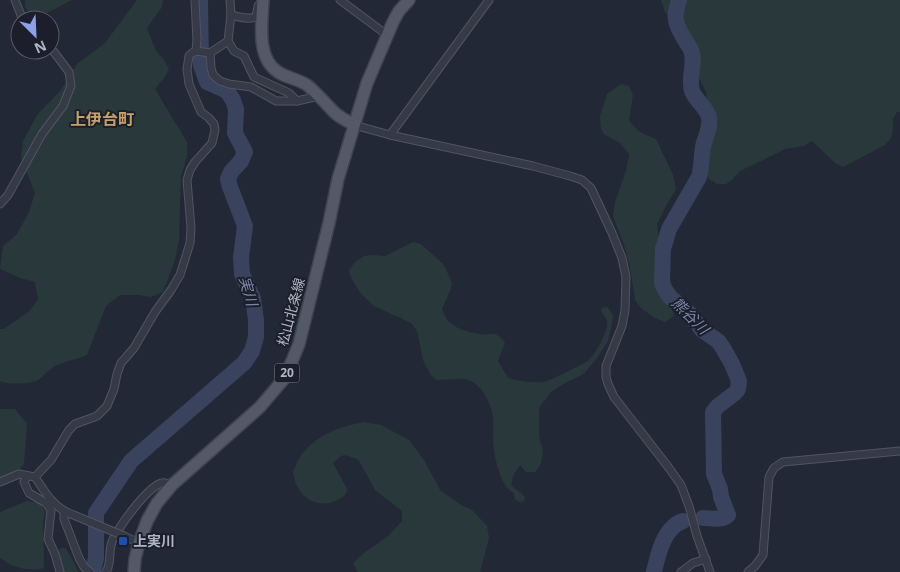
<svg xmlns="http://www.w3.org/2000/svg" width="900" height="572" viewBox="0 0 900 572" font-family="'Noto Sans','Noto Sans JP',sans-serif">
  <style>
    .green { fill: #29383b }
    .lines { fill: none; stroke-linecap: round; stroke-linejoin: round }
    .river { stroke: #3a435d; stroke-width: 16 }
    .minor-casing { stroke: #515561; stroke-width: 9 }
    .primary-casing { stroke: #404350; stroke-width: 14 }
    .minor { stroke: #363a47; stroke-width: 7 }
    .primary { stroke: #545967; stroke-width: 11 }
    .minor-bridge-casing { stroke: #515561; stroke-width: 9; stroke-linecap: butt }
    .minor-bridge { stroke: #363a47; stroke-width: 7 }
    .transit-dot { fill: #1a4fb4; stroke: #1c1f2b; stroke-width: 2 }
    .labels { text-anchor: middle; stroke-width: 4; stroke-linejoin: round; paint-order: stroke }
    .shield { fill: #1c1f2b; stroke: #848895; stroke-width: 1 }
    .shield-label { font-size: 12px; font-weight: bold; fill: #b1b5c3 }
    .street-label { font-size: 14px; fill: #b1b5c3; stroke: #1c1f2b }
    .poi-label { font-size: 14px; font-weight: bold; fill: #b1b5c3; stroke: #1c1f2b; text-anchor: start }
    .water-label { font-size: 15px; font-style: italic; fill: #7c87a8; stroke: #1c1f2b }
    .quarter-label { font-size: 16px; font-weight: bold; fill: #c7a268; stroke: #1c1f2b }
  </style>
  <rect width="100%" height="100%" fill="#232836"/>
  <g class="green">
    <polygon points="25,0 72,0 45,14 47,20 32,20 31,19 25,6"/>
    <path d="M137 0H163L162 7 147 28 156 51 164 60 169 69 164 78 155 89 187 142V156L181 176 179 241 174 263 163 292 156 295 150 297 139 295H120L106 306 87 355C77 359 67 361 57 365 50 368 45 375 38 380 32 384 7 385 0 381V329H4L28 312 38 300 35 282 20 278 0 269 3 246 17 234 29 212 35 193 21 158 23 141 37 115 61 90 77 64 105 43Z"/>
    <polygon points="661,0 900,0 900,112 897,112 893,119 893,128 891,138 885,145 843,167 835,163 812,141 804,146 785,149 763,160 740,171 733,179 726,184 717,184 709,179 703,168 709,126 707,103 706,92 698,76 694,59 665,12"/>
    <path d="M621 84 629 86 633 95 629 120C635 131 646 135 656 139L673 175 676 189 666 206 657 224 665 290 672 306 674 316 665 322 655 318 642 309 635 300 630 267 624 245 613 216 615 202 626 171 629 154 620 143 604 134 601 129 600 116 607 94Z"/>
    <path d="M413 242 421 244 444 265 452 283 450 291 442 309C444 313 445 317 447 320 454 328 470 333 480 334 494 336 494 329 505 343L498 361 508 378C520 381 531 383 543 382 550 381 583 364 589 360 596 353 609 331 607 321 606 318 603 314 601 311L602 308 607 307 613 315 612 324 608 341 597 358 584 374 565 383 551 392 539 408V437L543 450 541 464 535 472H526L520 465 514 474 511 484C515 491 521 491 525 497L524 501 519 502 515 499 514 493C502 489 495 461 494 449 492 438 494 428 493 417 491 402 480 381 464 379 455 378 445 380 436 380L430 374 423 360 417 331 411 323 374 306 361 294 351 278 349 270 355 262 364 256 374 255 385 256Z"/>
    <polygon points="0,409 15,409 27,424 24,464 19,470 0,478"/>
    <path d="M364 422 381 425 409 440 424 460 440 490 461 505 472 510 487 526 489 538 480 572H358L353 563 364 553 388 536 402 521V511L375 490 361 464 357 459 345 455 341 456 333 463 347 489 346 494C331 508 309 507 298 488 295 483 294 477 293 472 295 467 298 459 302 454 318 434 339 427 364 422Z"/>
    <path d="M27 501 40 503 45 511 43 522 44 568C27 572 15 568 0 558V512Z"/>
    <polygon points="60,548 66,548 79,572 64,572 59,553"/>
  </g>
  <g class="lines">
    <g class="river">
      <path d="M679 0C673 18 675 24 685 40 687 44 691 48 692 53 695 65 688 79 692 91 696 101 706 107 709 117 711 128 705 137 703 147 701 157 702 167 699 177L669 229 663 249 662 283 665 290 670 297 690 314 702 330 718 341 723 348 732 364 739 381 738 389 735 393 718 406 713 412 714 474 720 489 721 497 728 515C722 521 711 518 703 518"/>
      <polyline points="93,572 96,558 96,513 131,461 244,363 252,351 256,337 256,320 253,298 242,274 241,258 245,226 230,187 228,179 231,172 241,161 245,152 235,133 236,109 233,100 227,91 207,82 201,65 200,0"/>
      <path d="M654 572C658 554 664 527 683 521"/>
    </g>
    <g class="minor-casing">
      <g id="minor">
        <polyline points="15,0 23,20"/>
        <polyline points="230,0 231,15 228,41 234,51 244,56 254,77 289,93 297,101 319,96"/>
        <polyline points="340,0 387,35"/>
        <polyline points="195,1 197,40 196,51"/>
        <path d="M231 15C239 17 248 20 256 17L258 6H259"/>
        <polyline points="210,53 211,68 213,75 220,81 229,84 251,87 276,101 297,101"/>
        <polyline points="354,125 390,135 533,166 570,176 582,180 591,188 612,233 622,258 626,277 625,310 622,326 606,366 606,377 608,384 614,397 669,468 681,485 689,506 697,536 710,572"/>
        <polyline points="390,135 489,0"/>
        <polyline points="0,204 8,195 42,134 63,106 71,86 69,72 54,52 50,48"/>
        <polyline points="27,476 24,482 29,493 46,503 51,510 48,539 55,554 60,572"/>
        <polyline points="35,477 51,460 69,430 75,424 97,416 107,406 114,389 117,374 121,363 134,348 155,312 171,290 180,275 190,243 191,228 187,180 190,170 195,162 212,143 215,130 214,124 209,118 201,112 189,84 187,69 189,56 192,53 196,51 210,53 228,41"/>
        <path d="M0 482 19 474 35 477C45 492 54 508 71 514"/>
        <polyline points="64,511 64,519 79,558 84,567 90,572"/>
        <polyline points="124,536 139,543"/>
        <path d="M106 572C112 563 108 552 112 542 118 527 146 489 161 483 165 482 168 483 172 485"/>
        <polyline points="681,572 693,563 706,559"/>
        <polyline points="748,572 755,566 763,555 769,477 774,468 783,462 900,451"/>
      </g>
    </g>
    <g class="primary-casing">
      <g id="primary">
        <path d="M263 0C262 23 256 58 278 72 287 78 298 79 307 85 317 93 325 103 334 112 340 118 348 121 354 125"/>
        <polyline points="134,572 135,559 139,543 147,521 157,503 172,485 260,407 283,380 290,366 299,344 329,223 338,179 367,83 393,22 399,11 409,0"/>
      </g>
    </g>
    <use href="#minor" class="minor"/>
    <use href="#primary" class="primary"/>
    <g class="minor-bridge-casing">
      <polyline id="minor-bridge" points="71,514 124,536"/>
    </g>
    <use href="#minor-bridge" class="minor-bridge"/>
  </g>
  <rect class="transit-dot" x="118" y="536" width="10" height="10" rx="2.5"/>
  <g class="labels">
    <rect class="shield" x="274.5" y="363.5" width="25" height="19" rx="4"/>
    <g class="shield-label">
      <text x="287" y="377">20</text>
    </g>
    <g class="street-label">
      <text transform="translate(291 312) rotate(-75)" y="5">松山北条線</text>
    </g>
    <g class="poi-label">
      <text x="133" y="546">上実川</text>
    </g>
    <g class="water-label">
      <text transform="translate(248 291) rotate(74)" y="5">実川</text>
      <text transform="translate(690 316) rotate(45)" y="5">熊谷川</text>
    </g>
    <g class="quarter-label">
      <text x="102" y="125">上伊台町</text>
    </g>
  </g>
  <g transform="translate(35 35) rotate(156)"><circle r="24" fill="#1c1f2b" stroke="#585b68"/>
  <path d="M0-4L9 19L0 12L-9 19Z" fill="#8da1eb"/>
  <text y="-8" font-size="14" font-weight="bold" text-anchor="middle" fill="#b1b5c3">N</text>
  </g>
</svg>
